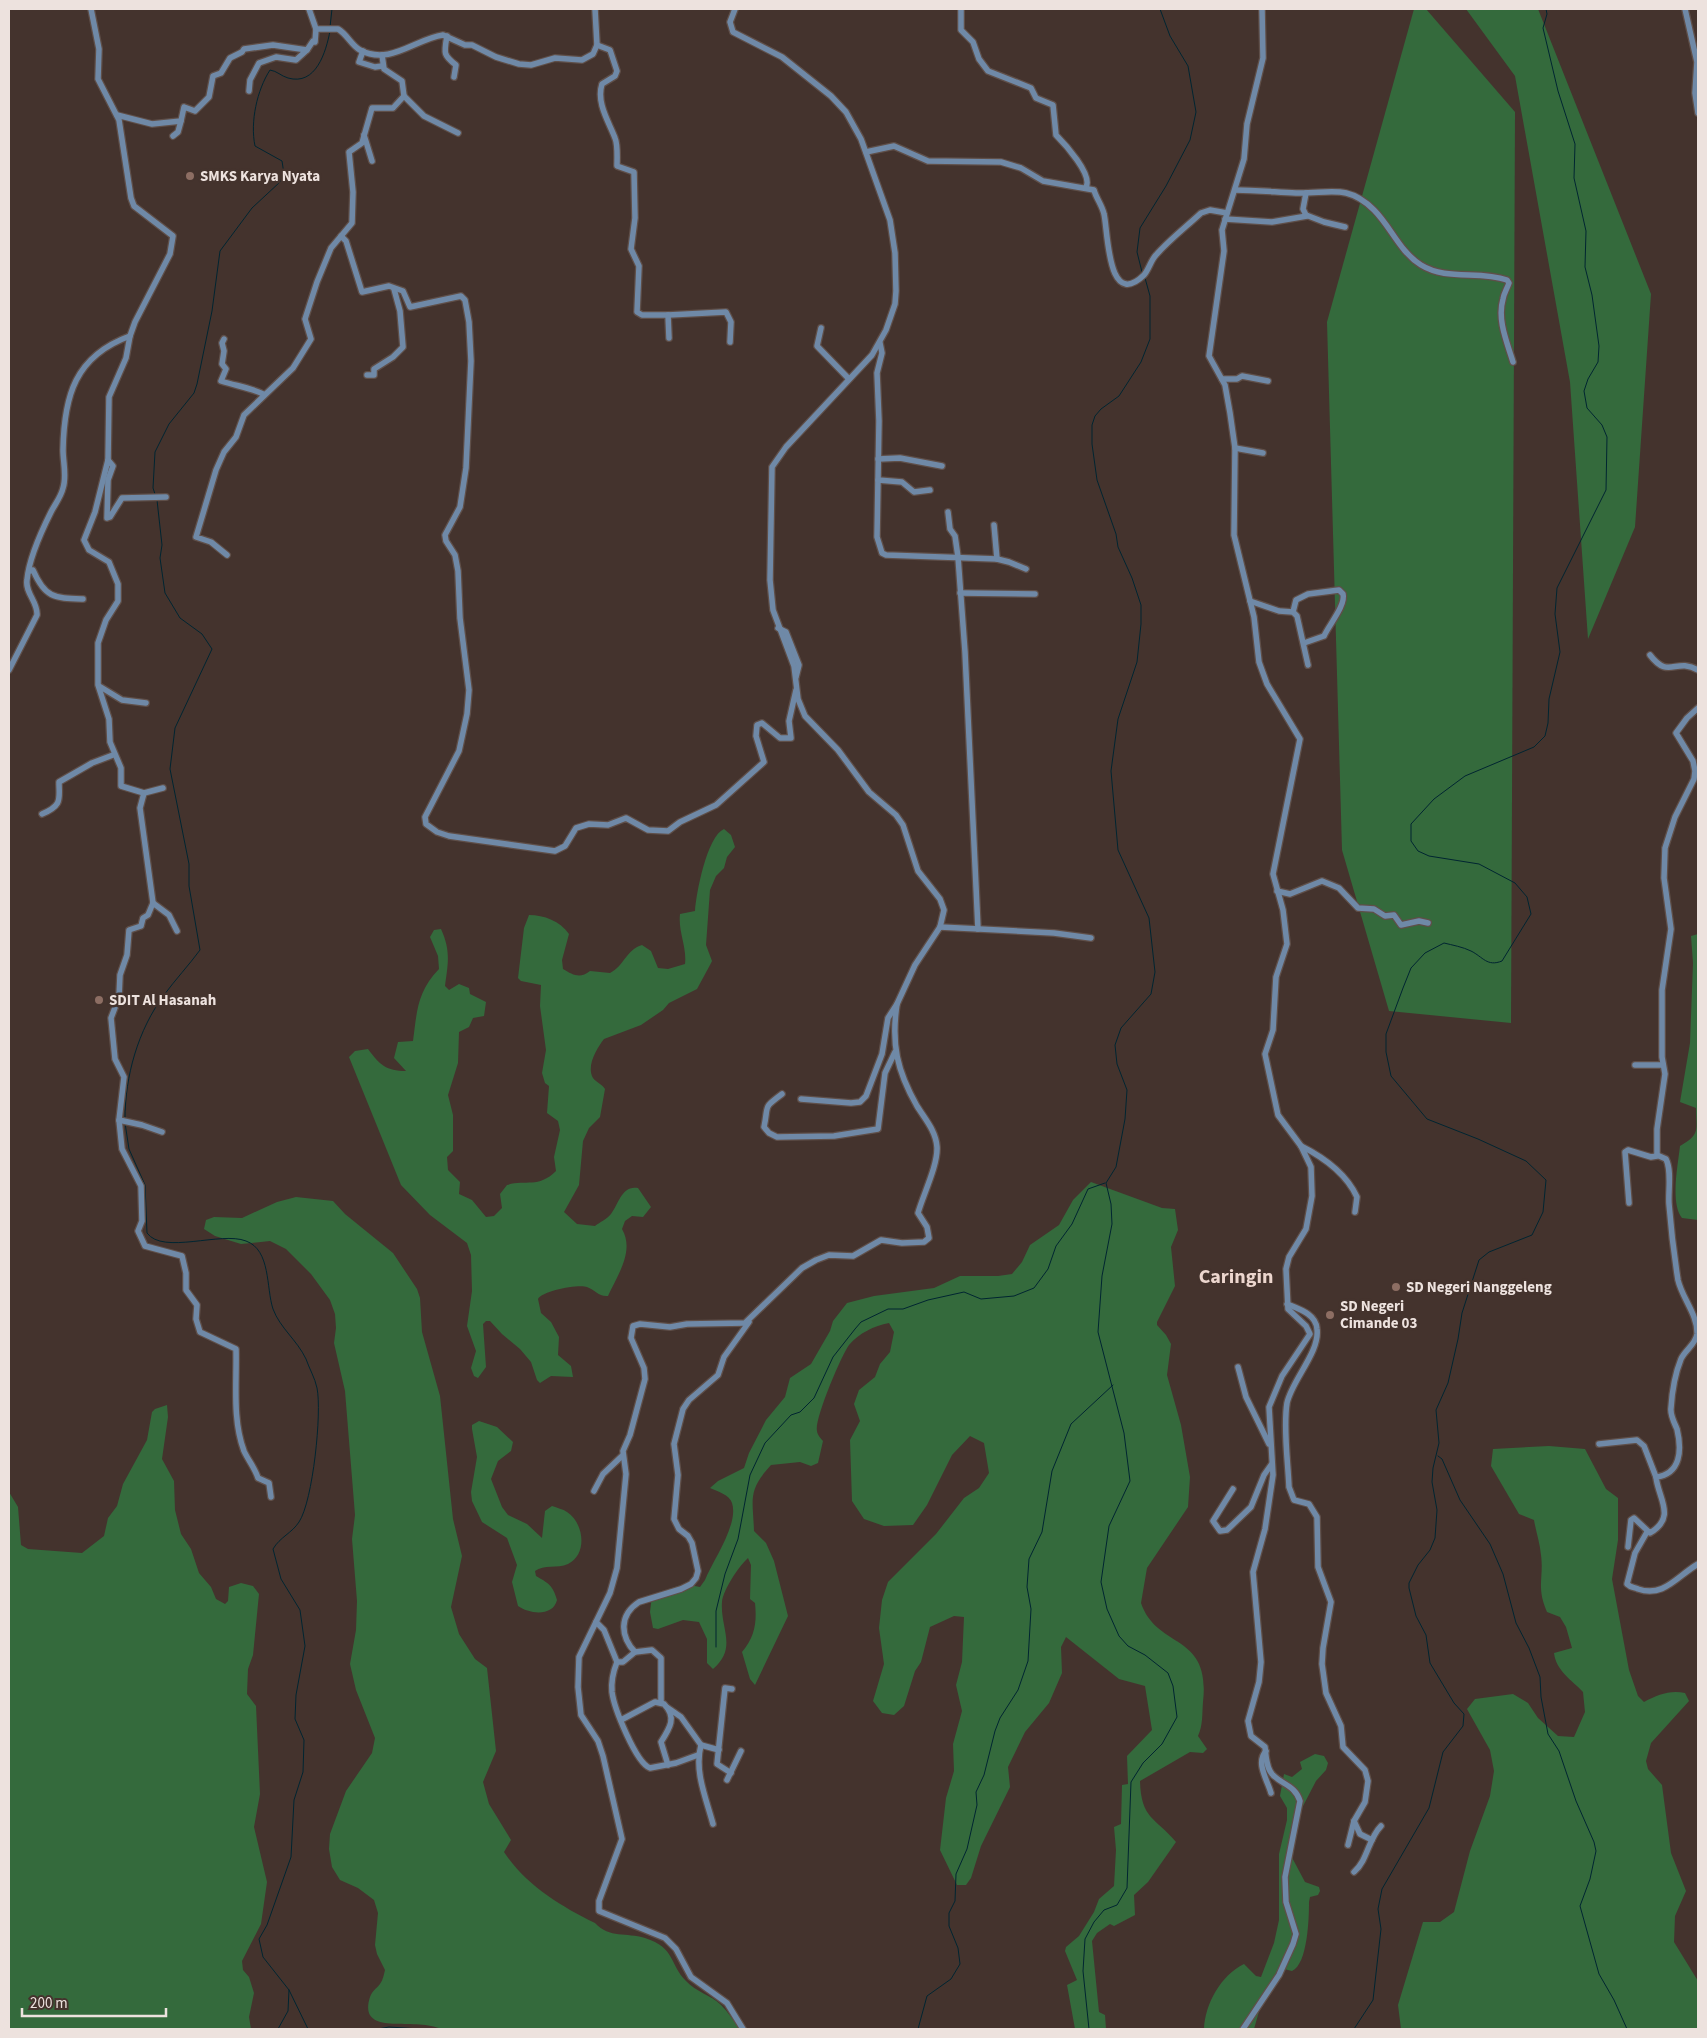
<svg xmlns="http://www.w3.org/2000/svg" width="1707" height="2038" viewBox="0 0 1707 2038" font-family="'Source Sans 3',sans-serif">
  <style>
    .green { fill: #346a3c }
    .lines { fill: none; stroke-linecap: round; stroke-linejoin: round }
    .stream { stroke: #002531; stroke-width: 1 }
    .street-casing { stroke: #5f4f49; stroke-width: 8 }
    .street { stroke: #6f89a7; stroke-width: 5.5 }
    .education-dot { fill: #8d6e63; stroke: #44332d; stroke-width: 2 }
    .labels { text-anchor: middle; stroke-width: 5; stroke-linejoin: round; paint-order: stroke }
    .poi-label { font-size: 15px; font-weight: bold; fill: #ede2de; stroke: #44332d; text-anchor: start }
    .district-label { font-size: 20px; font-weight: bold; fill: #ecd6ce; stroke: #44332d }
  </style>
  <rect width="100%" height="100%" fill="#44332d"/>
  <g class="green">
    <polygon points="1414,9 1426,9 1515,112 1511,1023 1389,1011 1342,850 1327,322"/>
    <polygon points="1466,9 1538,9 1651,294 1635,527 1588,639 1570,382 1515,76"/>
    <path d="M724 829 731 835 735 847 727 857 724 868 716 876 710 890 706 945 712 961 710 965 697 989 669 1003 663 1010 641 1025 604 1039C597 1048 586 1066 593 1078 596 1082 602 1084 605 1089L600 1117 589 1128 583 1141 579 1185 564 1212 577 1224 595 1226C600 1222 607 1219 611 1214 619 1203 622 1185 638 1188L651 1207 643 1217 632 1216 625 1221 622 1229C635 1251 617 1276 608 1296 599 1297 595 1290 587 1287 578 1284 542 1291 538 1299L541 1313 551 1322 559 1337 558 1355 571 1366 573 1377 551 1376 540 1383 537 1380 531 1362 520 1349 502 1334 490 1321H486L483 1324 486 1367 478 1378 474 1376 471 1368 476 1351 467 1326 472 1291 471 1255 467 1243 430 1215 401 1185 349 1057 355 1051 368 1049C380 1065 386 1071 406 1071L394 1058 398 1042 413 1041C417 1011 417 992 439 969L438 956 430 937 434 930 441 929C451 951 448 963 445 986L449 990 459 984 469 988 470 994 486 1002 484 1016 473 1018 469 1027 459 1032 458 1063 448 1095 453 1115V1151L447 1157 448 1170 460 1182 459 1194 472 1200 486 1217 494 1216 502 1208 500 1194 507 1185C525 1179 538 1189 556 1171L554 1157 560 1130 558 1121 547 1113 549 1086 545 1083 542 1073 546 1050 540 1006 541 985 521 981 518 978 524 928 529 915C544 915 560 921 569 934L562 960 563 969C573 975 580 979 590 971L610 973C624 966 626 950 642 945L651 951 658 968 668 969 685 964C687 947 678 932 680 914L695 911C696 894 707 836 724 829Z"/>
    <path d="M1698 934V1220L1682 1218C1670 1203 1678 1165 1680 1146 1701 1134 1696 1130 1696 1108L1680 1102 1690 1043 1693 963 1691 936Z"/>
    <path d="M1091 1182 1162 1208 1175 1209 1178 1230 1171 1247 1175 1286 1157 1322V1325L1166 1335 1171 1344 1167 1375 1181 1425 1190 1477 1188 1507 1147 1568 1141 1603C1157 1650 1211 1632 1203 1702 1202 1714 1203 1725 1198 1736L1207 1749 1203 1753 1190 1752 1140 1781C1141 1819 1155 1817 1176 1842L1148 1882 1134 1895 1135 1915 1114 1926 1110 1924 1097 1933 1092 1941 1099 2012 1105 2015 1106 2029H1075L1067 1985 1077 1980 1065 1951 1066 1947 1079 1936 1094 1912 1099 1899 1114 1886 1116 1850 1114 1827 1121 1824 1122 1785 1128 1784 1127 1756 1152 1730 1145 1686 1119 1679 1066 1637 1061 1647 1062 1673 1049 1703 1025 1732 1008 1767 1010 1787 981 1846 971 1878 966 1885H957L940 1850 946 1798 954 1771 953 1744 962 1711 956 1685 962 1662 964 1617 954 1616 930 1627 921 1662 915 1671 904 1706 894 1715 882 1713 873 1701 884 1664 879 1628 882 1600 888 1582 936 1534 964 1498 979 1488 989 1473 984 1443 970 1436 952 1455 927 1505 913 1525 884 1526 864 1519 852 1501 850 1440 860 1421 854 1404 859 1390 875 1377 880 1364 890 1352 894 1332 889 1323C874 1326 859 1333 849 1345 841 1356 814 1420 817 1431 817 1434 821 1439 823 1441L818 1463 811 1466 800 1462 771 1465C747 1491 753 1499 754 1531L766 1543 774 1561 788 1616 755 1685 750 1679 742 1652C755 1637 757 1622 755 1603L750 1599 751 1565 748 1558C739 1566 723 1590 722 1602 720 1628 738 1648 713 1669L707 1663V1639L699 1622 683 1620 658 1629 653 1628 650 1612 652 1595 684 1584 700 1587 705 1580C713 1560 739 1524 732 1503 730 1495 717 1491 710 1488L718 1481 744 1468 749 1453 766 1420 785 1397 790 1378 811 1364 830 1331 833 1321 847 1303 874 1296 934 1288 960 1276H998L1012 1274 1022 1262 1030 1245 1059 1225 1073 1200Z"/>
    <path d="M296 1197 333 1201 345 1214 393 1253 417 1289 420 1298 422 1332 440 1396 453 1519 462 1556 451 1607 459 1634 475 1659 487 1668 496 1751 483 1782 489 1804 511 1840 504 1852C525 1884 560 1906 595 1923 610 1939 626 1932 645 1938 676 1948 669 1964 686 1981 696 1992 711 1995 721 2005 728 2012 734 2021 740 2029H441C415 2016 357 2038 370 1997 372 1991 377 1988 380 1984 383 1980 384 1974 385 1970L377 1954 375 1945 378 1913 374 1900 358 1888 340 1880 332 1867 329 1849 330 1834 346 1791 372 1753 375 1738 356 1690 350 1664 356 1630 357 1601 352 1539 355 1515 345 1391 334 1343 336 1328 335 1314 330 1300 311 1274 286 1249 270 1241 241 1244 215 1236 204 1229 206 1220 214 1217 242 1218 277 1202Z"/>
    <polygon points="167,1405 168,1417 162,1459 174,1481 175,1510 181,1534 191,1549 199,1573 211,1587 216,1599 225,1604 228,1601 229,1587 241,1583 253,1586 259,1594 253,1655 248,1669 247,1694 256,1706 260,1794 254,1827 267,1882 261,1924 242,1961 243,1970 249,1977 254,1993 249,2017 251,2029 9,2029 9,1492 18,1507 21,1545 28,1549 82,1553 104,1536 108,1518 117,1506 123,1484 147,1440 152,1412 155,1409"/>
    <path d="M479 1421 497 1427 513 1442 511 1451 498 1461 491 1479 502 1507 508 1515 527 1524 542 1538 545 1511 552 1506C557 1508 563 1509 567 1512 584 1523 588 1554 568 1564 557 1569 544 1564 535 1571L536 1576C548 1583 553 1585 557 1600 553 1617 529 1614 518 1606L512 1582 517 1565 507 1538 482 1522 472 1501 471 1492 477 1457 472 1429V1425Z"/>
    <path d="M1549 1446 1585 1449 1606 1489 1618 1498V1540L1612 1579 1629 1670 1638 1696 1644 1702C1658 1695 1669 1690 1685 1693L1689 1701 1651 1743 1646 1761 1648 1769 1662 1785 1671 1853 1686 1891 1675 1916 1674 1942 1698 1981V2029H1401L1398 2005 1423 1922H1440L1454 1912 1470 1851 1490 1796 1494 1771 1490 1750 1467 1709 1475 1699 1513 1694 1528 1703 1538 1718 1558 1736 1574 1737 1585 1712 1583 1692C1572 1680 1556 1671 1554 1653L1572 1648 1566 1627 1560 1617 1547 1612C1536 1587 1544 1578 1541 1555 1540 1543 1536 1532 1534 1520L1519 1514 1491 1466 1493 1449Z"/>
    <path d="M1315 1754 1324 1756 1328 1763 1326 1770 1316 1781 1302 1808 1296 1814 1288 1850 1305 1882 1319 1887 1320 1891 1318 1895 1310 1897 1309 1902C1309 1917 1308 1964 1292 1971L1280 1968 1264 1994 1254 2029H1204C1205 2004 1221 1975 1244 1964L1256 1976 1261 1977 1274 1943 1279 1920V1854L1287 1820V1808L1280 1796 1284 1774 1292 1777 1302 1769 1300 1762Z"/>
  </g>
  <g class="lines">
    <g class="stream">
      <polyline points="330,27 332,9"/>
      <polyline points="1142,272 1137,252 1140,228 1166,186 1190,140 1196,112 1188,66 1170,36 1160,9"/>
      <path d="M155 494 153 488 155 452 169 424 194 393 197 384 212 311 220 251 252 208 280 182 284 174 282 161 255 146C250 122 257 90 270 70 277 71 281 76 288 78 316 86 326 52 330 31"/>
      <path d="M125 1119C125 1076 138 1030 164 995 175 980 189 965 200 950L189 886V864L170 769 175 728 212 649 202 634 180 618 165 593 160 558 162 545 157 500"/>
      <path d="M125 1123 129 1149 145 1185 147 1233C163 1255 221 1231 246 1241 271 1250 266 1288 273 1309 280 1328 297 1340 306 1359 309 1368 315 1378 317 1388 322 1412 313 1501 299 1522 292 1533 280 1537 273 1549L281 1579 300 1610 305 1646 296 1695 295 1719 304 1740 303 1772 294 1800 291 1857 267 1925 259 1939 263 1957 289 1990 308 2029"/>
      <polyline points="1438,1456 1442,1459 1460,1500 1490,1544 1503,1574 1516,1623 1529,1648 1540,1677 1541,1697 1548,1734 1559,1751 1576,1801 1594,1842 1596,1851 1590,1879 1580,1906 1599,1974 1614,2000 1627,2029"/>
      <polyline points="716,1647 716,1611 725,1574 738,1539 750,1475 765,1443 791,1415 800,1412 814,1398 833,1357 855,1329 861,1322 888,1309 903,1309 928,1300 964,1292 981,1299 1014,1296 1034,1288 1048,1269 1056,1246 1072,1224 1088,1189 1105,1183"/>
      <polyline points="278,2029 288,2011 289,1990"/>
      <polyline points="378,2029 389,2027 420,2029"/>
      <polyline points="918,2029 927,1996 951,1979 960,1964 958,1948 949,1926 949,1913 955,1901 956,1874 967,1849 977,1805 976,1792 984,1775 995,1731 1000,1718 1018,1690 1028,1661 1031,1609 1027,1587 1029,1559 1042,1532 1052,1471 1071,1424 1113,1385"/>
      <polyline points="1089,2029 1083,1971 1085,1939 1094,1922 1104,1910 1117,1905 1127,1888 1131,1782 1143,1763 1162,1744 1177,1717 1173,1686 1168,1673 1145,1655 1128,1646 1119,1636 1107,1609 1101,1582 1109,1526 1130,1481 1124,1433 1098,1332 1102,1276 1112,1224 1111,1204 1106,1183 1116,1167 1125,1119 1127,1090 1117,1064 1115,1045 1121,1028 1151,994 1155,972 1149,918 1118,850 1111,771 1118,719 1137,662 1141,624 1141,605 1132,578 1118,547 1116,534 1097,480 1092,444 1092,425 1095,416 1101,409 1119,396 1141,362 1150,339 1150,296 1145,278"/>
      <path d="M1354 2029 1373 2000 1381 1929 1378 1909 1382 1889 1429 1808 1443 1752 1463 1726 1464 1714 1454 1703 1430 1663 1426 1635 1416 1616 1409 1588V1583L1418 1565 1430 1550 1435 1538 1437 1510 1432 1482 1433 1468 1439 1443 1436 1410 1448 1383 1458 1339 1462 1313 1479 1260 1489 1252 1532 1235 1543 1212 1546 1180 1526 1161 1478 1139 1427 1119 1391 1076 1386 1052V1034L1403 988 1411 968 1425 953 1444 943C1452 945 1463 947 1471 951 1483 957 1487 967 1502 961L1531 914 1527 897 1515 883 1479 864 1429 856 1418 851 1411 841V824L1434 799 1465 776 1534 747 1545 736 1548 723 1549 699 1560 652 1555 614 1557 588 1606 490 1607 437 1602 425 1587 408 1584 391 1588 379 1598 362 1599 346 1592 295 1585 267 1586 231 1574 178 1575 144 1558 91 1543 28 1547 14 1546 9"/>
    </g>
    <g class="street-casing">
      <g id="street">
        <path d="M91 9 99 49 98 79 119 120 131 198 134 206 173 236 170 254 135 322 130 336 126 358 109 397 108 460 95 512 84 540 89 550 109 562 118 584V601L106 620 98 643V685L109 719 110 742 121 768V786L144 793 140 808 153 903 148 915 143 918 141 926 129 930 127 955 120 975 119 997 111 1018 115 1059 124 1077 119 1120 122 1149 141 1186 142 1221 138 1231 145 1246 182 1256 186 1273V1290L197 1305 196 1319 200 1332 236 1349C237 1382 232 1419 244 1451 248 1460 255 1468 258 1478L269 1483 271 1497"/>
        <path d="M309 9 316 29H338C347 34 351 45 360 50 390 66 415 39 443 35L465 45H472L496 57 519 64 531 65 555 58 582 60 593 54 597 45 595 9"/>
        <polyline points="735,9 730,22 733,32 782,57 831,96 846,112 861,139 890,220 895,253 896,291 895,304 886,330 872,355 786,447 772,467 770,580 773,610 794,666 798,699 805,716 838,750 869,792 896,815 903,825 918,871 940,899 944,910 940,927 915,965 897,1004 888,1018 882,1054 866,1096 860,1102 851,1103 801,1099"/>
        <path d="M961 9V30L973 42 979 59 988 71 1031 88 1036 98 1053 105 1056 135C1065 144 1093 175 1086 187"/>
        <polyline points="1685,9 1697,62 1695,93 1698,113"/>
        <path d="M447 36C444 53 443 55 456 65L454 77"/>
        <path d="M597 45 610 50 617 71 615 76 602 84C596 103 609 122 615 138 618 145 617 158 617 166L634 172 635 218 631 249 639 266 637 312 642 315H668L669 338"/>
        <polyline points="363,51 359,62 375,67 382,66"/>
        <polyline points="249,91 250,80 259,63 276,57 296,60 307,50"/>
        <polyline points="404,96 424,116 458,133"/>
        <polyline points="117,115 152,124 181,121 184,107 195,111 209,97 213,76 221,73 230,58 242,52 244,49 273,45 307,50 313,41 315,42 316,29"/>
        <polyline points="364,135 372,161"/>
        <polyline points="173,136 178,132 181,121"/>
        <path d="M866 152 894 146 928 161 1001 162 1021 168 1043 181 1094 190C1096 198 1102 205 1104 214 1108 230 1107 311 1144 275 1149 269 1151 260 1156 255 1169 240 1186 227 1201 213L1210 210 1227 213"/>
        <path d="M1235 190C1255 190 1275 192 1296 193 1329 194 1347 183 1374 210 1391 227 1400 252 1421 265 1447 281 1479 270 1507 280L1509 283C1507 289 1504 293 1503 299 1497 320 1507 342 1513 362"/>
        <polyline points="1306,193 1303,209 1306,215 1324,222 1345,227"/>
        <polyline points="1225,219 1272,222 1307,216"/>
        <polyline points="341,236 346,241 362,292 389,286 403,291 410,307 461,296 465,300 469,322 471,361 466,468 460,507 445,535 446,541 455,555 458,571 460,618 469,690 467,714 459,751 425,817 426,824 437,832 449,836 555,851 565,846 576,828 589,824 608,825 626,818 648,830 668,831 680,822 716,805 764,762 756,736 757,725 762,723 780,738 791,738 789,721 796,690"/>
        <polyline points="668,315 726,312 731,322 730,342"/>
        <polyline points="821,328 817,346 849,379"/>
        <path d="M224 339 222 343 224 351 222 364 226 369 221 381C236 386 249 387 263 394"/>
        <polyline points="880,343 882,353 877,373 879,421 877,537 882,553 886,555 997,559 1009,562 1026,569"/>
        <polyline points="367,375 374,375 374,369 393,357 403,347 400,311 394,289"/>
        <polyline points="1222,379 1237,379 1242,376 1268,381"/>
        <polyline points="1235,448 1263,453"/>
        <polyline points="878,459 900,458 942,466"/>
        <polyline points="108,460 113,466 108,480 107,518 110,517 122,498 166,497"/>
        <polyline points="878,480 902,482 914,492 930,490"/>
        <polyline points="948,512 950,529 955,536 958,557 965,652 978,929"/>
        <polyline points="994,525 997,559"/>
        <polyline points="227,555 211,542 196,537 216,470 224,452 236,437 244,415 293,368 311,339 305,319 317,282 331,248 352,223 353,192 349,152 362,143 372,108 393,108 404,96 402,81 384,69 382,55"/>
        <path d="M29 571 33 570C45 598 54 598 83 599"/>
        <polyline points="960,593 1035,594"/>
        <polyline points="1250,601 1279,611 1293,612 1297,616 1308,665"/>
        <path d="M1293 612 1296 600 1308 594 1339 590 1343 594C1346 605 1329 625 1324 636L1304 643"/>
        <polyline points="778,628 786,632 799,665 796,677"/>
        <path d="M1650 655C1669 680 1675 657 1698 670"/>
        <path d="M9 670 37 615C38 602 25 593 27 580 29 558 41 532 51 512 55 504 61 497 63 488 67 476 63 462 63 450 64 396 75 356 130 336"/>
        <polyline points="99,686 122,700 146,703"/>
        <polyline points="144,793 163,788"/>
        <path d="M42 814C63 805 59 799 59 782L92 763 113 755"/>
        <polyline points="1277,891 1290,894 1322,881 1339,888 1358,908 1374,909 1385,916 1394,915 1401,925 1419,921 1428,923"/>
        <polyline points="153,903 169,915 177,931"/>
        <polyline points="940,927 1054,933 1091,938"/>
        <polyline points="1635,1065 1663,1065"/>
        <path d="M782 1094C762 1109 769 1104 764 1127L769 1133 777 1137 834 1136 878 1129 885 1073 895 1052"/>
        <polyline points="119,1120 142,1125 162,1132"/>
        <path d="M1301 1146C1323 1157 1346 1173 1357 1197L1355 1212"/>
        <polyline points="1629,1203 1625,1152 1628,1150 1651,1157 1657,1156"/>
        <path d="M1287 1304C1299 1309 1316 1314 1317 1329 1320 1352 1292 1380 1287 1403 1283 1428 1288 1462 1289 1487L1294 1500 1309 1504 1317 1517 1318 1567 1331 1602 1323 1648 1322 1664 1326 1693 1341 1726 1343 1747 1365 1770 1368 1781 1365 1802 1354 1821 1348 1845"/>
        <polyline points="1238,1367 1246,1397 1269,1444"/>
        <polyline points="1599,1444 1637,1440 1644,1446 1656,1477"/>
        <polyline points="1233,1489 1213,1521 1220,1531 1227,1530 1251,1507 1264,1475 1271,1465"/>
        <polyline points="594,1491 603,1474 622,1456"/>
        <path d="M1647 1532 1635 1553 1627 1584C1631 1588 1634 1587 1638 1589 1664 1598 1677 1576 1698 1564"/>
        <path d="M1628 1547 1631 1520 1634 1518 1650 1533C1677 1517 1658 1498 1656 1477 1681 1474 1682 1450 1677 1429 1674 1422 1670 1415 1671 1408 1672 1392 1675 1374 1681 1359 1685 1350 1696 1344 1697 1334 1698 1315 1682 1298 1678 1280 1674 1255 1671 1229 1669 1204 1668 1191 1672 1171 1666 1159L1657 1155V1129L1665 1074 1662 1057V990L1671 929 1664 878 1665 848 1675 817 1694 779 1695 771 1693 761 1676 733 1687 718 1698 708"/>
        <polyline points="596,1622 604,1630 617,1662 623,1662 635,1652"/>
        <path d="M617 1662C613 1672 611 1682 612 1692 614 1708 636 1763 650 1768L676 1763 698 1755"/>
        <path d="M661 1702V1658L652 1650 635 1652C620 1636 619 1615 639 1602L681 1589 691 1584 696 1578 698 1571 692 1543 688 1536 679 1529 674 1519 678 1475 674 1444 683 1409 689 1400 718 1375 724 1357 749 1322"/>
        <polyline points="668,1708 681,1717 701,1745 719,1750"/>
        <path d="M621 1720 655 1702 664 1704C677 1717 670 1728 661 1742L668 1765"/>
        <path d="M701 1745C694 1771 706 1798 713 1824"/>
        <path d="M1266 1751C1255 1763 1268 1781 1271 1793"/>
        <polyline points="731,1773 717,1764 725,1688 732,1689"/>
        <polyline points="727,1780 741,1751"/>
        <polyline points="1354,1821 1360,1834 1372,1840"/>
        <path d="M1354 1872C1368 1860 1368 1839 1381 1826"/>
        <path d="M743 2029 727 2003 691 1977 676 1949 665 1938 599 1911V1901L622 1839 603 1756 598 1741 581 1715 578 1687 579 1657 610 1593 617 1568 626 1474 623 1451 630 1435 645 1379 644 1368 631 1338 633 1326 640 1324 670 1327 687 1324 745 1323 802 1268 816 1260 829 1255 853 1256 881 1240 902 1243 924 1242 929 1238 927 1227 918 1213C923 1195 938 1165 937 1147 936 1131 925 1119 917 1106 897 1071 891 1044 897 1004"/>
        <path d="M1243 2029 1279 1975 1293 1944 1296 1934 1286 1902 1285 1877 1300 1801C1295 1785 1282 1785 1272 1774 1266 1767 1266 1755 1265 1747L1251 1736 1248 1721 1259 1682 1261 1662 1253 1572 1265 1529 1273 1475 1269 1407 1282 1376 1310 1334 1306 1326 1288 1309 1286 1269 1289 1257 1306 1229 1312 1196 1311 1167 1301 1146 1278 1115 1265 1054 1273 1030 1276 977 1287 944 1283 910 1273 874 1300 739 1267 684 1259 662 1254 617 1234 535 1235 448 1230 413 1225 385 1209 356 1224 251 1222 230 1244 159 1247 124 1263 58 1262 9"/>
      </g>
    </g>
    <use href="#street" class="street"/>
  </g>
  <g class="education-dot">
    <circle cx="190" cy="176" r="5"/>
    <circle cx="99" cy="1000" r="5"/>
    <circle cx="1396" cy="1287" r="5"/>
    <circle cx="1330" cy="1315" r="5"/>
  </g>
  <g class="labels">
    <g class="poi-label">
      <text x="200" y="181">SMKS Karya Nyata</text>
      <text x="109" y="1005">SDIT Al Hasanah</text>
      <text x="1406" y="1292">SD Negeri Nanggeleng</text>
      <text x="1340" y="1311">SD Negeri<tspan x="1340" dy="17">Cimande 03</tspan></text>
    </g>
    <g class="district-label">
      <text x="1236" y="1283">Caringin</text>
    </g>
  </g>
  <rect width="1707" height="2038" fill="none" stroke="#ede2de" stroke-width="20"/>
  <path d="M22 2008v8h144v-8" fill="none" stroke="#ede2de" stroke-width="2.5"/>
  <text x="30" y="2008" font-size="15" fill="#ede2de" stroke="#44332d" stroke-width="4" paint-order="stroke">200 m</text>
</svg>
